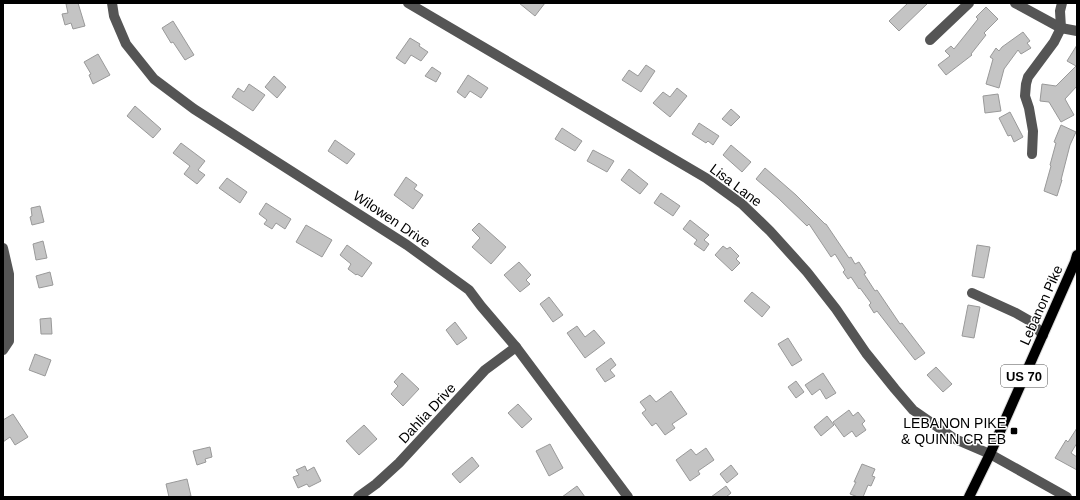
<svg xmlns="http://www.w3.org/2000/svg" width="1080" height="500" viewBox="0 0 1080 500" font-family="Arial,sans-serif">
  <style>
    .building { fill: #c4c4c4; stroke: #999 }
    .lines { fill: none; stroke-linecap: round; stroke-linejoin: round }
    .major-casing { stroke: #dbdbdb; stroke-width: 12 }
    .minor { stroke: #555; stroke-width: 10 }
    .major { stroke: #000; stroke-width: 10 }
    .poi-dot { fill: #000; stroke: #fff; stroke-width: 1.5 }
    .labels { text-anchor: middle; stroke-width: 3; stroke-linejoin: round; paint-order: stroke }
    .shield { fill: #fff; stroke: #4c4c4c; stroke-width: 1 }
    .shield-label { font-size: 13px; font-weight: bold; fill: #000 }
    .street-label { font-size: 14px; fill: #000; stroke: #fff }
    .poi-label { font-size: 14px; fill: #000; stroke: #fff; text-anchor: end }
  </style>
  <rect width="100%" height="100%" fill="#fff"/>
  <g class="building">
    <polygon points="71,3 78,3 85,26 73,29 71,23 65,25 62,14 68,13 66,4"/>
    <polygon points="519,3 545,3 535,16"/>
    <polygon points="908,3 928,3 899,31 889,21"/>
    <polygon points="986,7 998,19 984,33 986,35 971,54 972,55 946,75 938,65 950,56 945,51 951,46 954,49 978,19 976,17"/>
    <polygon points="173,21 194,55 185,60 173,42 171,43 162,28"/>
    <polygon points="1023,32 1030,41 1027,43 1031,48 1021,54 1018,50 1004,69 999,88 986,84 993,59 990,57 996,48 999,51 1002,47"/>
    <polygon points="410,38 420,44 419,46 428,52 421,61 411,55 405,64 396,58"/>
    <polygon points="1077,45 1077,86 1065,99 1074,115 1061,122 1049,102 1040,101 1042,84 1056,86 1076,66 1067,61"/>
    <polygon points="98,54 110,75 93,84 89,75 91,74 84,62"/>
    <polygon points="646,65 655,71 641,92 622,80 629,70 638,76"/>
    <polygon points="432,67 441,73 436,82 425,76"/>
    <polygon points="468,75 488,88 481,98 470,91 465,98 457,92"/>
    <polygon points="274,76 286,87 277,98 265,87"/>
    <polygon points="249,84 265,95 253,111 232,97 238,88 244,92"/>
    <polygon points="677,88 687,96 670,117 653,103 663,92 670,97"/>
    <polygon points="998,94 1001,111 985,113 983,96"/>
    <polygon points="135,106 161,129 153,138 127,116"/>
    <polygon points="731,109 740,117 731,126 722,119"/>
    <polygon points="1010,112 1023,137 1014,142 1011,135 1008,136 999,118"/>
    <polygon points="699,123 719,136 713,145 708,141 706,143 692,134"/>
    <polygon points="1061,125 1076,132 1070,145 1061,180 1062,180 1057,196 1044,191 1051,166 1050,165 1056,143 1054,142"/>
    <polygon points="562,128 582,141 575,151 555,139"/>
    <polygon points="335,140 355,154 347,164 328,151"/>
    <polygon points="181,143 205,161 198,170 205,175 197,184 184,174 190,166 173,153"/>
    <polygon points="731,145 751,162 742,172 723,155"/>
    <polygon points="593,150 614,161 607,172 587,161"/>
    <polygon points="765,168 796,195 825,224 826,224 849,258 851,257 855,264 859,262 866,273 864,274 875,291 877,290 900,324 902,323 925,353 915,360 877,311 874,313 869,305 871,303 860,288 859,289 851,277 848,279 843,272 845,270 835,254 831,257 809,224 807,226 778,198 756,179"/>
    <polygon points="629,169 648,184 640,194 621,180"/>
    <polygon points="406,177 417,185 414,189 423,195 413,209 394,195"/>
    <polygon points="227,178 247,192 240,203 219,188"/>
    <polygon points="661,193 680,206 673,216 654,203"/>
    <polygon points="266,203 291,219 285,229 276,223 272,229 264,224 267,220 259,214"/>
    <polygon points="40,206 44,222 32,225 30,217 32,216 31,208"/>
    <polygon points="690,220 709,235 704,240 709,244 704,251 694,244 697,240 683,229"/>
    <polygon points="479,223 506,247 491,264 472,247 480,238 472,230"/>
    <polygon points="306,225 332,240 322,257 296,242"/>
    <polygon points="43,241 47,258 36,260 33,244"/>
    <polygon points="347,245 372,263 362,277 357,274 356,275 348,269 351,264 340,255"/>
    <polygon points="977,245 990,247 984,278 972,276"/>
    <polygon points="723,246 727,249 730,247 739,256 736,259 740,263 732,271 715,255"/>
    <polygon points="519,262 531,275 526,280 530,284 520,292 504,275"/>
    <polygon points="50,272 53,285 39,288 36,276"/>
    <polygon points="752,292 770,307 762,317 744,301"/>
    <polygon points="549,297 563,315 553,322 540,304"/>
    <polygon points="968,305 980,307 974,338 962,336"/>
    <polygon points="51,318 52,334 41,334 40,319"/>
    <polygon points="455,322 467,338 457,345 446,330"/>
    <polygon points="577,326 585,337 594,330 605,343 585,358 567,333"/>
    <polygon points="788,338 802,360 792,366 778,344"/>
    <polygon points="35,354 51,360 45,376 29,370"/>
    <polygon points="611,358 616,365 610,370 615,376 605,382 596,369"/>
    <polygon points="936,367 952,384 943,392 927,375"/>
    <polygon points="402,373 419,389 403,406 391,394 398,386 394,382"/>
    <polygon points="823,373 836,393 826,399 820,389 812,395 805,385"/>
    <polygon points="796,381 804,392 796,398 788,387"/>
    <polygon points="671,391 687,414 672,424 675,428 665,435 656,423 652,426 642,413 646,410 640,402 650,395 656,402"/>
    <polygon points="518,404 532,419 522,428 508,413"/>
    <polygon points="849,410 853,416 858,412 865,421 862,424 866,430 856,437 852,431 844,437 833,422"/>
    <polygon points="13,414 28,437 15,445 10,437 3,442 3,420"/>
    <polygon points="827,416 834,425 821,436 814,427"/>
    <polygon points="364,425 377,439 359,455 346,441"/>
    <polygon points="1077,428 1077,443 1071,453 1077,457 1077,470 1055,458 1066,440 1068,442"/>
    <polygon points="550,444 563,468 549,476 536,451"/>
    <polygon points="210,447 212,457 205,459 206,462 197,465 193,451"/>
    <polygon points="706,448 714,460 698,471 700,474 690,481 676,460 691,449 696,455"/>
    <polygon points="472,457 479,466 460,483 452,474"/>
    <polygon points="862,464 875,469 872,476 875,477 871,486 868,485 863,497 858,497 850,494 856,482 854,482"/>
    <polygon points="731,465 738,474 727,483 720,474"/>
    <polygon points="305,466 307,471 314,467 321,481 309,487 307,484 298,488 293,477 299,475 296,470"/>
    <polygon points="187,479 191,496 185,497 169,497 166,484"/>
    <polygon points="577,486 585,497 562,497"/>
    <polygon points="726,486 731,493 726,497 711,497"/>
  </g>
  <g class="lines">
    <g class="major-casing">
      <polyline id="major" points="969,497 990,454 1075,262 1077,255"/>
    </g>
    <g class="minor">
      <polyline points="112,3 114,16 126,44 154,79 194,109 407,245 469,290 481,306 516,347 628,497"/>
      <polyline points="408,3 706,178 742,204 770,231 807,272 836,309 866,353 895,389 913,410 955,439 990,454 1067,497"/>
      <polyline points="1015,3 1061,28 1077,31"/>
      <polyline points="930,40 969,3"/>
      <polyline points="1032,154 1033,131 1029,108 1025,96 1026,84 1028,77 1054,42 1061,28 1060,11 1062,3"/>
      <polyline points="3,248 9,274 9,341 3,350"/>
      <polyline points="972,293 1016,313 1030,321 1043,335"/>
      <polyline points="358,497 376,484 399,463 485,370 516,347"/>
    </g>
    <use href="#major" class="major"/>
  </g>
  <rect class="poi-dot" x="1010" y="427" width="8" height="8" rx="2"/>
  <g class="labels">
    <rect class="shield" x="1001" y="365" width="46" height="22" rx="3"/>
    <g class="shield-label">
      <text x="1024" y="381">US 70</text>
    </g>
    <g class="street-label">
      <text transform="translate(736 185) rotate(37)" y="5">Lisa Lane</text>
      <text transform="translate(392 219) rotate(34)" y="5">Wilowen Drive</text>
      <text transform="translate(1041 305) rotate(-66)" y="5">Lebanon Pike</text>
      <text transform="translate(427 413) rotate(-47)" y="5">Dahlia Drive</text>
    </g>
    <g class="poi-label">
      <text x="1006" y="428">LEBANON PIKE<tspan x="1006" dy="16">&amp; QUINN CR EB</tspan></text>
    </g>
  </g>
  <rect width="1080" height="500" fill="none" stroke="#000000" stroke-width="8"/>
</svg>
